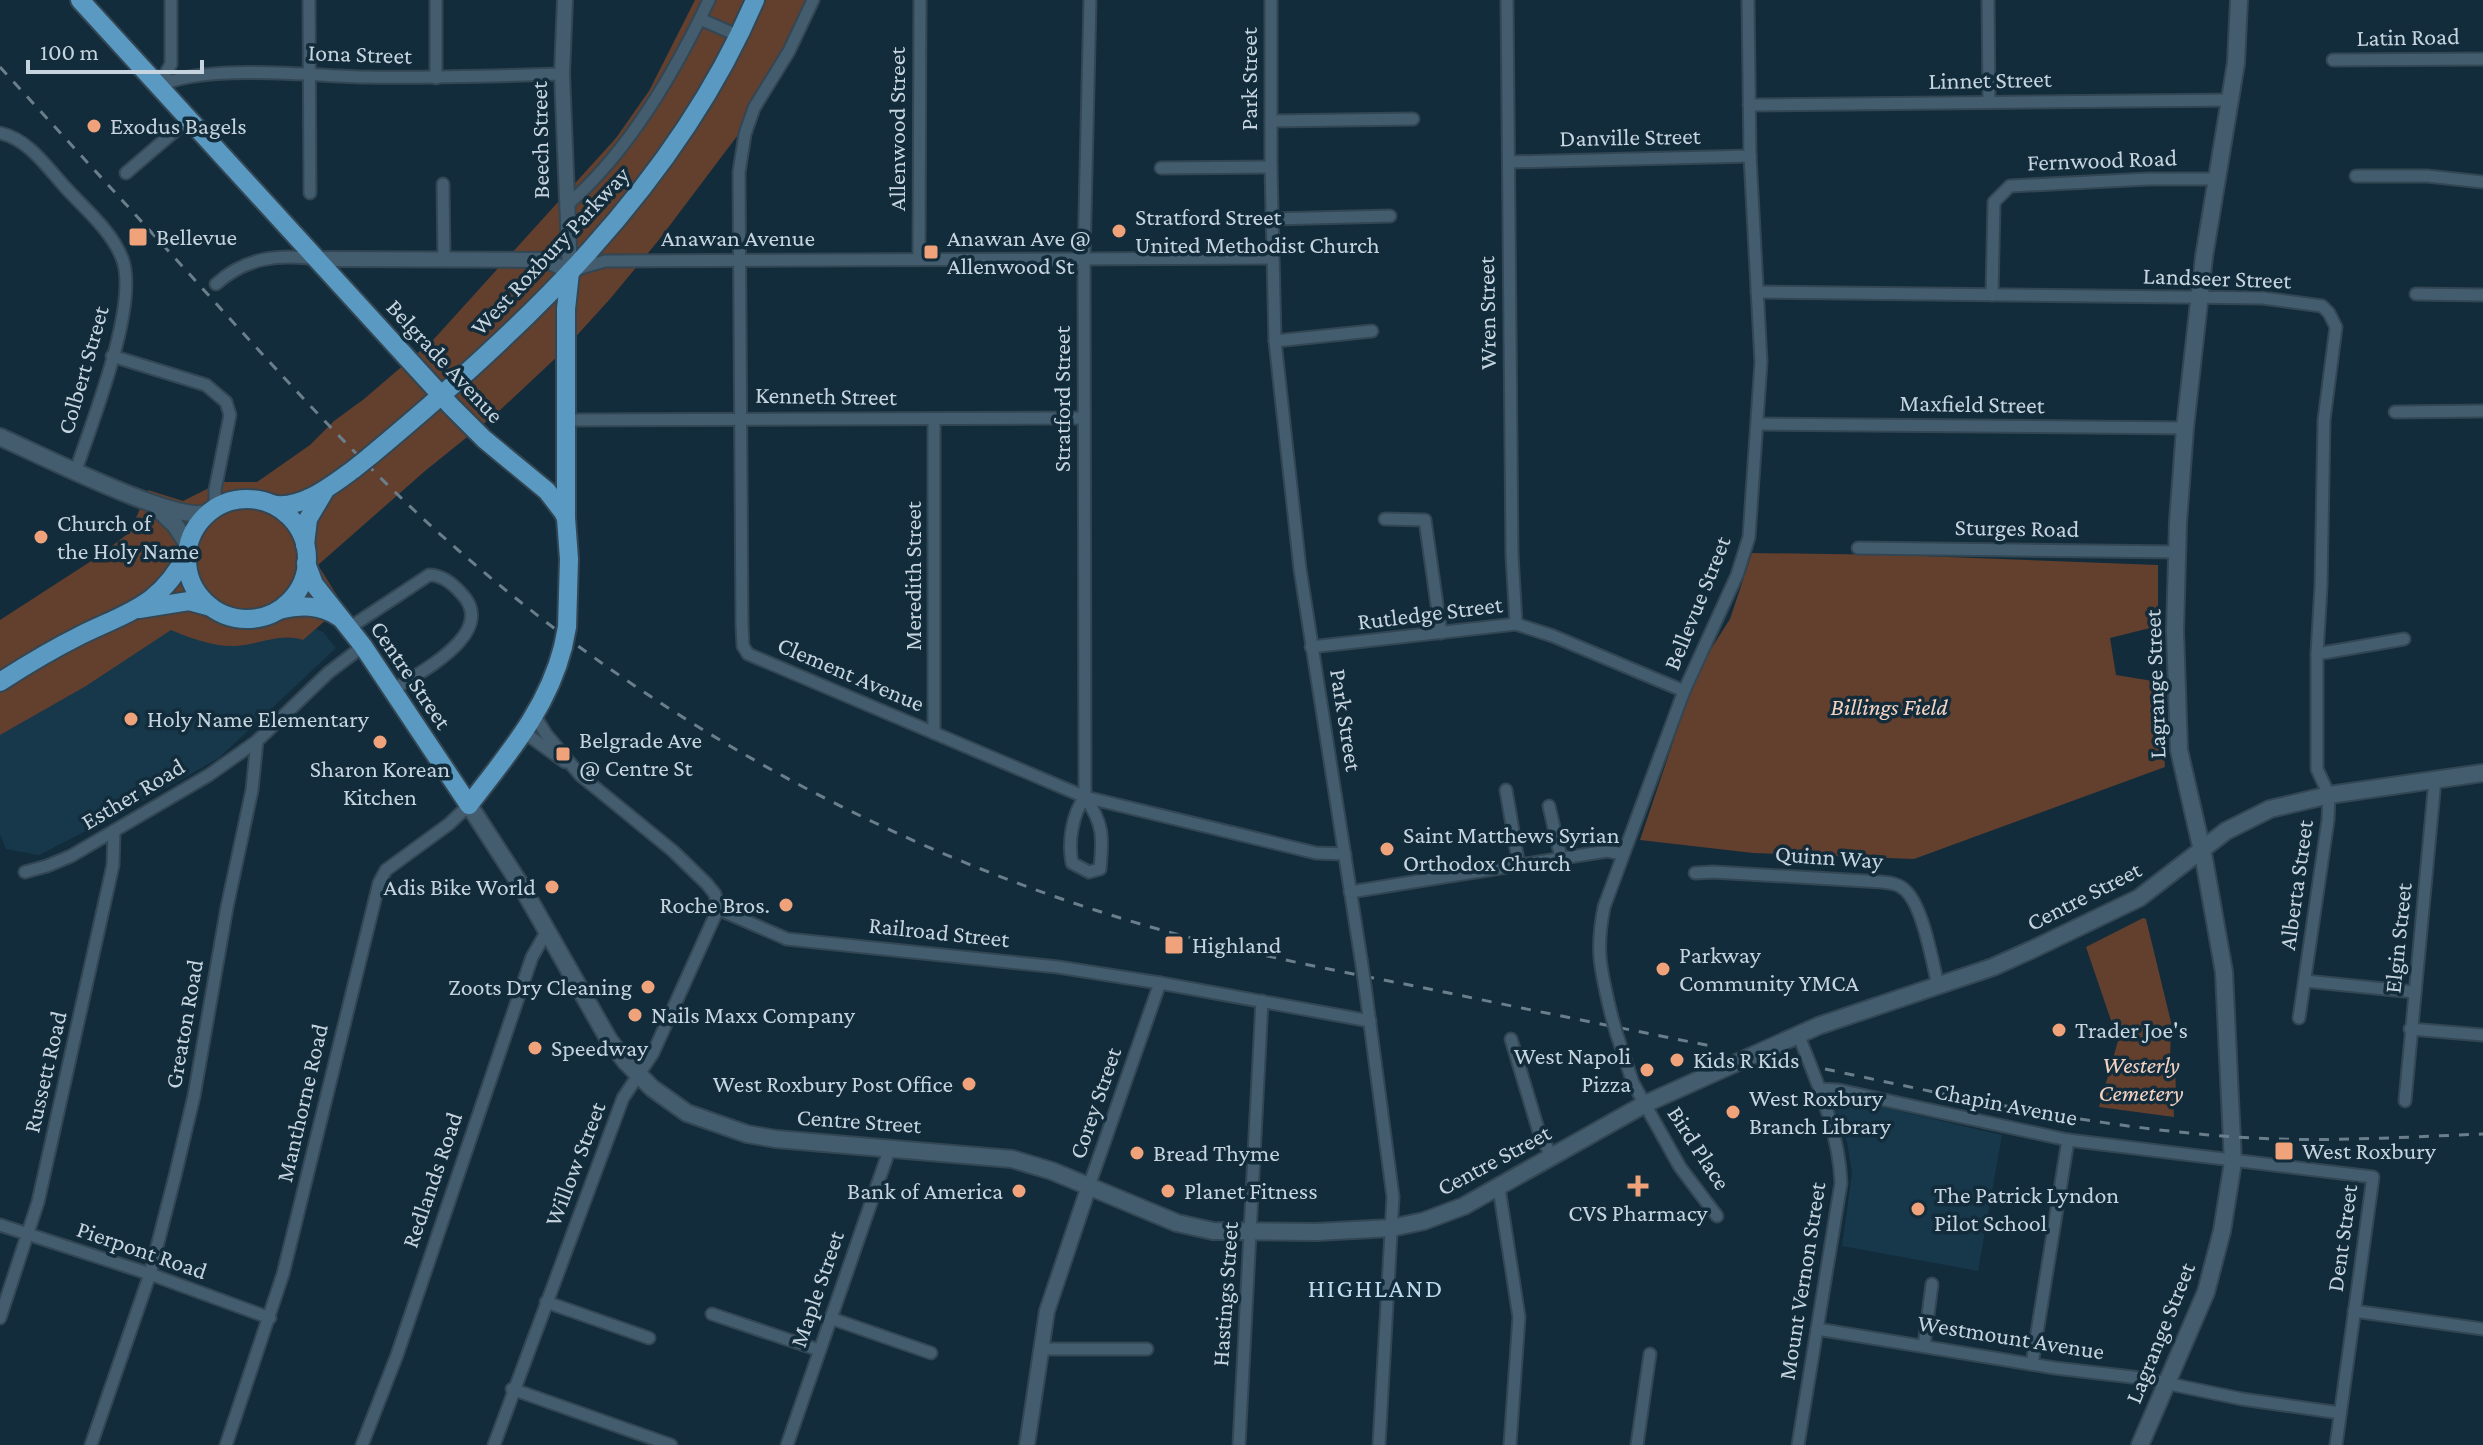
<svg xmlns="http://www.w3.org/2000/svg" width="2483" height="1445" viewBox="0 0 2483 1445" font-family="'Crimson Pro',serif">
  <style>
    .built { fill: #17374a }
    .green { fill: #633f2d }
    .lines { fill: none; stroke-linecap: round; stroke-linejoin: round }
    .minor-casing { stroke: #334653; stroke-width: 15 }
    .tertiary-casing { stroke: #334653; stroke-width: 18 }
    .secondary-casing { stroke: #334653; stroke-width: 20 }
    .primary-casing { stroke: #334653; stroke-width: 22 }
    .minor { stroke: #435d6f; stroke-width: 11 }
    .tertiary { stroke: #435d6f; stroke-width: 14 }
    .secondary { stroke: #435d6f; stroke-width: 16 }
    .primary { stroke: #5a9ac2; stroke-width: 18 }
    .rail { stroke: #6a7e8b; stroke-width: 3; stroke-dasharray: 10 10; stroke-linecap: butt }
    .minor-bridge-casing { stroke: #334653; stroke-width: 15; stroke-linecap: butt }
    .primary-bridge-casing { stroke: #334653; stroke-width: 22; stroke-linecap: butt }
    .minor-bridge { stroke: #435d6f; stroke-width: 11 }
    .primary-bridge { stroke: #5a9ac2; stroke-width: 18 }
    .poi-dot { fill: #f0a27b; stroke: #132c3b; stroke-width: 3 }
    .labels { text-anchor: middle; stroke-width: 7; stroke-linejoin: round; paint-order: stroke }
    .street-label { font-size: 24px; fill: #c5d4de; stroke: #132c3b }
    .poi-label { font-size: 24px; fill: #c5d4de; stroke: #132c3b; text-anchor: start }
    .park-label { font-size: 24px; font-style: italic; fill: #f4d3c3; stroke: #132c3b }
    .neighbourhood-label { font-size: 26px; letter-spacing: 2px; fill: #bddbef; stroke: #132c3b }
  </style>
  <rect width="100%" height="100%" fill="#132c3b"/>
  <g class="built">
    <polygon points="158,619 304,624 323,632 336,648 219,758 125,811 39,855 6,849 0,834 0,699"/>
    <polygon points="1843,1098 2002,1135 1978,1271 1842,1246 1852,1173 1847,1142 1835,1110 1835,1103"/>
  </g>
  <g class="green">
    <path d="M695 0H820L809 23 767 80 747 123 658 241 610 299 559 355 497 413 425 471 318 565 343 605 303 640C279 632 257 646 233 646 211 646 190 638 171 630L86 686 0 735V620L99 556 130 532 148 490 183 501 221 482H257L310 445 334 421 364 399 434 339 616 138 649 91Z"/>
    <polygon points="1752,553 1896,555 2158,565 2158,626 2110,638 2116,675 2159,682 2165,767 1914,859 1753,853 1640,840 1697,671 1730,619"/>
    <polygon points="2143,918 2146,919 2171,1022 2170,1062 2175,1063 2176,1094 2173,1095 2174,1117 2099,1107 2118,1041 2086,947"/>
  </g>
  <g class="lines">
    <g class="minor-casing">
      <g id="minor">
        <polyline points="309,0 310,193"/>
        <polyline points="813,0 789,51 754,108 745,134 739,172 742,625 743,646 748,654 1085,797 1316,853 1345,854"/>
        <polyline points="1271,0 1271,167 1275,341 1300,569 1361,959"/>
        <polyline points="1507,0 1512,555 1516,624"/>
        <polyline points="1988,0 1989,102"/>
        <polyline points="700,19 739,36"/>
        <polyline points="2333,60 2483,59"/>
        <polyline points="436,78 436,0"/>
        <polyline points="159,85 171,64 171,0"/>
        <path d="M159 86C205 63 312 76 366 77 431 78 497 76 562 74"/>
        <polyline points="1749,105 2232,100"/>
        <polyline points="1271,121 1413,119"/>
        <path d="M0 133C28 139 46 166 65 187 84 208 111 230 122 258 140 302 92 422 76 470"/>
        <polyline points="1510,162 1750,156"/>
        <polyline points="1161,168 1271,167"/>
        <polyline points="126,173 189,119"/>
        <polyline points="2356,176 2427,176 2483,182"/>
        <polyline points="443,184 444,259"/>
        <path d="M566 206C627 154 675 72 709 0"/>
        <polyline points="1272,219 1390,216"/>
        <polyline points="919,258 920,0"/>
        <polyline points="574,270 605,261 1272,258"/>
        <path d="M216 284C246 257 279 254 317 259"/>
        <polyline points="1757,292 2263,298 2322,306 2329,313 2336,327 2324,420 2321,586 2317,654 2317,769 2329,795 2328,820 2299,1018"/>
        <polyline points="2416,294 2483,295"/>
        <polyline points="1992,295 1994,202 2010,186 2148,179 2216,179"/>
        <polyline points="1275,341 1372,331"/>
        <polyline points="112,356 206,385 226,402 230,415 215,490 215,508"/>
        <polyline points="2395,412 2483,411"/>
        <polyline points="934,419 934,733"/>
        <polyline points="567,420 1084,418"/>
        <polyline points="1758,424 2185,428"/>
        <polyline points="1385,519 1425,520 1441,633"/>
        <polyline points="1858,548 2177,552"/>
        <path d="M349 628 429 575C441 575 453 584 461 593 500 633 419 672 393 690"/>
        <polyline points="1311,647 1516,624 1553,636 1684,691"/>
        <polyline points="2317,654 2404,639"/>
        <polyline points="535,716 546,734 580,775 673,851 707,884 715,894 718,909"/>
        <polyline points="525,733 565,762"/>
        <polyline points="1506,790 1519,866"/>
        <path d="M1085 797C1072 814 1068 842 1072 863L1089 872 1100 869C1103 838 1104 824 1085 797L1084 258 1090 0"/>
        <polyline points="1549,806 1561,858"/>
        <polyline points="25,872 47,866 71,856 209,775 257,741"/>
        <path d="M1695 873 1713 872 1882 882C1891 883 1899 884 1905 890 1923 906 1932 961 1938 985"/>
        <polyline points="1350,892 1607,851 1622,854"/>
        <polyline points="718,909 787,939 1058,967 1160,983"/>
        <polyline points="2305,981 2415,992"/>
        <polyline points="1365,986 1393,1197 1379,1445"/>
        <path d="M1611 1014C1601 970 1595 953 1604 907L1684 691 1737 575 1749 537 1761 362 1750 156 1748 0"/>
        <polyline points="2410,1029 2483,1035"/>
        <path d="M1798 1034C1817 1082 1839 1131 1841 1183L1798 1445"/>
        <polyline points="1617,1035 1633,1083 1680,1167 1717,1216"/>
        <polyline points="1511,1039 1539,1132 1552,1157"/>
        <polyline points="1820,1089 1839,1090 2068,1140 2373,1177 2336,1445"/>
        <polyline points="2405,1101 2435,780"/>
        <polyline points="1089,1186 1160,983 1370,1021"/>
        <polyline points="1499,1188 1519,1317 1510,1445"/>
        <polyline points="0,1225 150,1274 270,1318"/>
        <polyline points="546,1302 649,1338"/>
        <polyline points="2354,1311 2483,1329"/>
        <polyline points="712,1314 819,1350"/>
        <polyline points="0,1318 38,1202 113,865 114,831"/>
        <polyline points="830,1318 931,1353"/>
        <polyline points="1817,1329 2055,1368 2141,1378 2242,1399 2340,1413"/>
        <polyline points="1924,1346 1932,1284"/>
        <polyline points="1041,1349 1147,1349"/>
        <polyline points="2032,1364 2068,1140"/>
        <polyline points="512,1389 671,1445"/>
        <polyline points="91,1445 150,1274 175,1176 194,1096 227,907 252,790 257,741 328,673 363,646"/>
        <polyline points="226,1445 283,1274 379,883 386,870 449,824 469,805"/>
        <polyline points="362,1445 397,1355 532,957 547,931"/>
        <polyline points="494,1445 623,1098 653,1053 718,909"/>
        <polyline points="787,1445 890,1148"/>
        <polyline points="1239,1445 1262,1001"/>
        <polyline points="1637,1445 1650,1354"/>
      </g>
    </g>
    <g class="tertiary-casing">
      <g id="tertiary">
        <polyline points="565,0 562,74 570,272"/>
        <polyline points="318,259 546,260 570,272"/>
        <polyline points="1027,1445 1047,1311 1089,1186"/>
      </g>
    </g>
    <g class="secondary-casing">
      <g id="secondary">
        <path d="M0 437C35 452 181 527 209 512"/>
        <polyline points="158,509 175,525 189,546"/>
        <polyline points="469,805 522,887 609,1040 626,1062 652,1088 687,1113 747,1134 776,1139 1012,1159 1052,1171 1177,1223 1213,1231 1316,1232 1391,1228 1424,1221 1464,1206 1645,1104 1818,1026 1993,967 2031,950 2139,898 2226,831 2270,809 2329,795 2483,773"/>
        <polyline points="2140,1445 2206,1292 2222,1231 2233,1162 2224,972 2204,859 2179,750 2175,631 2178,522 2185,428 2204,257 2236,63 2239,0"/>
      </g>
    </g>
    <g class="primary-casing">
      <g id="primary">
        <polyline points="80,0 451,406 484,439 547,491 563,512 566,518 569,559 567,627"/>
        <path d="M369 457C522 330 676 186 755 0"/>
        <circle cx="247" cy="559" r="60"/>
        <path d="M271 504C300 511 332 485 354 469"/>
        <polyline points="566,518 566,309 570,272"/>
        <polyline points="305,545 308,519 324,492"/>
        <path d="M306 563 314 584 363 646 469 805C507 755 547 710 563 647"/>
        <polyline points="139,609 189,601 211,607"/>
        <path d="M279 610C300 605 320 604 339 617"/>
        <path d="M0 682C26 665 53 649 81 635 128 612 162 605 187 553"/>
      </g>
    </g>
    <use href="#minor" class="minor"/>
    <use href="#tertiary" class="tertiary"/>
    <use href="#secondary" class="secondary"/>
    <use href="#primary" class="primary"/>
    <g class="rail">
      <path d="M0 67C74 148 148 228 221 309 297 392 373 476 458 550 661 727 905 859 1165 931 1247 953 1331 970 1415 986 1515 1007 1616 1027 1716 1047"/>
      <path d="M1825 1069C1966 1099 2108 1130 2252 1138 2329 1142 2406 1137 2483 1134"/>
    </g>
    <g class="minor-bridge-casing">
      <g id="minor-bridge">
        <polyline points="1361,959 1365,986"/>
        <polyline points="1611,1014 1617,1035"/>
      </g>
    </g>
    <g class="primary-bridge-casing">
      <g id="primary-bridge">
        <polyline points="354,469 369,457"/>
        <polyline points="563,647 567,627"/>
      </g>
    </g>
    <use href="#minor-bridge" class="minor-bridge"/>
    <use href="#primary-bridge" class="primary-bridge"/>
  </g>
  <g class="poi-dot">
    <circle cx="94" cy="126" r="8"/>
    <circle cx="1119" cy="231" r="8"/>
    <rect x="128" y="227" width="20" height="20" rx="4"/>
    <rect x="923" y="244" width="16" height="16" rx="4"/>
    <circle cx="41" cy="537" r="8"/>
    <circle cx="131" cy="719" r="8"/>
    <circle cx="380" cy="742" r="8"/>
    <rect x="555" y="746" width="16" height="16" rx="4"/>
    <circle cx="1387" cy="849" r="8"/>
    <circle cx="552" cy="887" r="8"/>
    <circle cx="786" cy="905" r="8"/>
    <rect x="1164" y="935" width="20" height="20" rx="4"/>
    <circle cx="1663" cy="969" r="8"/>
    <circle cx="648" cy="987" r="8"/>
    <circle cx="635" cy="1015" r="8"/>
    <circle cx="2059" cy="1030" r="8"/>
    <circle cx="535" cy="1048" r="8"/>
    <circle cx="1677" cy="1060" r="8"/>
    <circle cx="1647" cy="1070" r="8"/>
    <circle cx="969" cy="1084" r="8"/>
    <circle cx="1733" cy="1112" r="8"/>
    <rect x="2274" y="1141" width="20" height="20" rx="4"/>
    <circle cx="1137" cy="1153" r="8"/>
    <path d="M1634 1174h8v8h8v8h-8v8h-8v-8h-8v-8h8z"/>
    <circle cx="1019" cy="1191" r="8"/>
    <circle cx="1168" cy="1191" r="8"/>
    <circle cx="1918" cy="1209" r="8"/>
  </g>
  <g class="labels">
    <g class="street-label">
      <text transform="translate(2408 37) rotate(-1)" y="8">Latin Road</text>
      <text transform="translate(360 54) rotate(2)" y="8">Iona Street</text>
      <text transform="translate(1249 79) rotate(-90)" y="8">Park Street</text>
      <text transform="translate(1990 80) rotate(-1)" y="8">Linnet Street</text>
      <text transform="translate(897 129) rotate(-90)" y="8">Allenwood Street</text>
      <text transform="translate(1630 137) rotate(-1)" y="8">Danville Street</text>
      <text transform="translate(540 140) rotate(-91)" y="8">Beech Street</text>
      <text transform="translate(2102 160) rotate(-2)" y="8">Fernwood Road</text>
      <text x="738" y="246">Anawan Avenue</text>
      <text transform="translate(550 251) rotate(-47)" y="8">West Roxbury Parkway</text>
      <text transform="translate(2217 278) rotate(2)" y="8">Landseer Street</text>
      <text transform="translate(1487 313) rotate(-91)" y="8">Wren Street</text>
      <text transform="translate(445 361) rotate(47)" y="8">Belgrade Avenue</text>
      <text transform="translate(83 370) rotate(-74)" y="8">Colbert Street</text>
      <text transform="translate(826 396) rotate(1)" y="8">Kenneth Street</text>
      <text transform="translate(1062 399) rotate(-90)" y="8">Stratford Street</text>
      <text transform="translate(1972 404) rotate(1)" y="8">Maxfield Street</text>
      <text transform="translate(2017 528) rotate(1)" y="8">Sturges Road</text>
      <text transform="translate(913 576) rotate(-90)" y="8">Meredith Street</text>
      <text transform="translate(1697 603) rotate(-68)" y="8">Bellevue Street</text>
      <text transform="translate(1430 613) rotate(-7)" y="8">Rutledge Street</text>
      <text transform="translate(851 674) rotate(23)" y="8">Clement Avenue</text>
      <text transform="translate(411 675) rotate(56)" y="8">Centre Street</text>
      <text transform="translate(2155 684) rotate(-92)" y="8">Lagrange Street</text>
      <text transform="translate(1346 720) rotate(81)" y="8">Park Street</text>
      <text transform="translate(133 794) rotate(-31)" y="8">Esther Road</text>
      <text transform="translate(1829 857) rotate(4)" y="8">Quinn Way</text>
      <text transform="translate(2296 885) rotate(-82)" y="8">Alberta Street</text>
      <text transform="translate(2084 896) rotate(-27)" y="8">Centre Street</text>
      <text transform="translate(939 932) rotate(6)" y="8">Railroad Street</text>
      <text transform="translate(2398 938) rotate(-84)" y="8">Elgin Street</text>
      <text transform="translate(184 1024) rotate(-80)" y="8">Greaton Road</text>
      <text transform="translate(45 1072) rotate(-77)" y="8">Russett Road</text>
      <text transform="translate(302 1103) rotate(-77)" y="8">Manthorne Road</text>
      <text transform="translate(1095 1103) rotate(-71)" y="8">Corey Street</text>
      <text transform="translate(2006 1104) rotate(11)" y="8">Chapin Avenue</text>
      <text transform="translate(859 1121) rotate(4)" y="8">Centre Street</text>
      <text transform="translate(1699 1148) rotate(57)" y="8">Bird Place</text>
      <text transform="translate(1494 1160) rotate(-28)" y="8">Centre Street</text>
      <text transform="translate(575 1164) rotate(-69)" y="8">Willow Street</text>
      <text transform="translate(432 1180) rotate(-71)" y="8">Redlands Road</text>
      <text transform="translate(2342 1238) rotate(-82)" y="8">Dent Street</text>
      <text transform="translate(142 1250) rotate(19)" y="8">Pierpont Road</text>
      <text transform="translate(1802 1281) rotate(-81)" y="8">Mount Vernon Street</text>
      <text transform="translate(817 1289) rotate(-71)" y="8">Maple Street</text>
      <text transform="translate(1225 1294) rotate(-86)" y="8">Hastings Street</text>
      <text transform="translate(2160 1333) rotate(-68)" y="8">Lagrange Street</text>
      <text transform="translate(2011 1337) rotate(9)" y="8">Westmount Avenue</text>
    </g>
    <g class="poi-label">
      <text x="110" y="134">Exodus Bagels</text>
      <text x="1135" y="225">Stratford Street<tspan x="1135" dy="28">United Methodist Church</tspan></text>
      <text x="156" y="245">Bellevue</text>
      <text x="947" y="246">Anawan Ave @<tspan x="947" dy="28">Allenwood St</tspan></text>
      <text x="57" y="531">Church of<tspan x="57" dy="28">the Holy Name</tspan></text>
      <text x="147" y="727">Holy Name Elementary</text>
      <text x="579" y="748">Belgrade Ave<tspan x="579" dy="28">@ Centre St</tspan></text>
      <text x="380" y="777" text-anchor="middle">Sharon Korean<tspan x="380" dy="28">Kitchen</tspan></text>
      <text x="1403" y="843">Saint Matthews Syrian<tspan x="1403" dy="28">Orthodox Church</tspan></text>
      <text x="536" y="895" text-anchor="end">Adis Bike World</text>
      <text x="770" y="913" text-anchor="end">Roche Bros.</text>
      <text x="1192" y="953">Highland</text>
      <text x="1679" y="963">Parkway<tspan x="1679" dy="28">Community YMCA</tspan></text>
      <text x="632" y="995" text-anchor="end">Zoots Dry Cleaning</text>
      <text x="651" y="1023">Nails Maxx Company</text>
      <text x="2075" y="1038">Trader Joe's</text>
      <text x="551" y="1056">Speedway</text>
      <text x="1631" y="1064" text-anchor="end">West Napoli<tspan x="1631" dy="28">Pizza</tspan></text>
      <text x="1693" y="1068">Kids R Kids</text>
      <text x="953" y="1092" text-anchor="end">West Roxbury Post Office</text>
      <text x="1749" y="1106">West Roxbury<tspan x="1749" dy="28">Branch Library</tspan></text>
      <text x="2302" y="1159">West Roxbury</text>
      <text x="1153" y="1161">Bread Thyme</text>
      <text x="1003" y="1199" text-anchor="end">Bank of America</text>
      <text x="1184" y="1199">Planet Fitness</text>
      <text x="1934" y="1203">The Patrick Lyndon<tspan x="1934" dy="28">Pilot School</tspan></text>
      <text x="1638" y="1221" text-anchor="middle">CVS Pharmacy</text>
    </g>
    <g class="park-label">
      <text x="1889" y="715">Billings Field</text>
      <text x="2141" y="1073">Westerly<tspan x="2141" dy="28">Cemetery</tspan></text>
    </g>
    <g class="neighbourhood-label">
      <text x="1376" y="1297">HIGHLAND</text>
    </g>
  </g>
  <path d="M28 60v12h174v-12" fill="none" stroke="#c5d4de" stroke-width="4"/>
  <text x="40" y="60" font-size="24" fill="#c5d4de" stroke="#132c3b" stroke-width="6" paint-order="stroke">100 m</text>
</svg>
